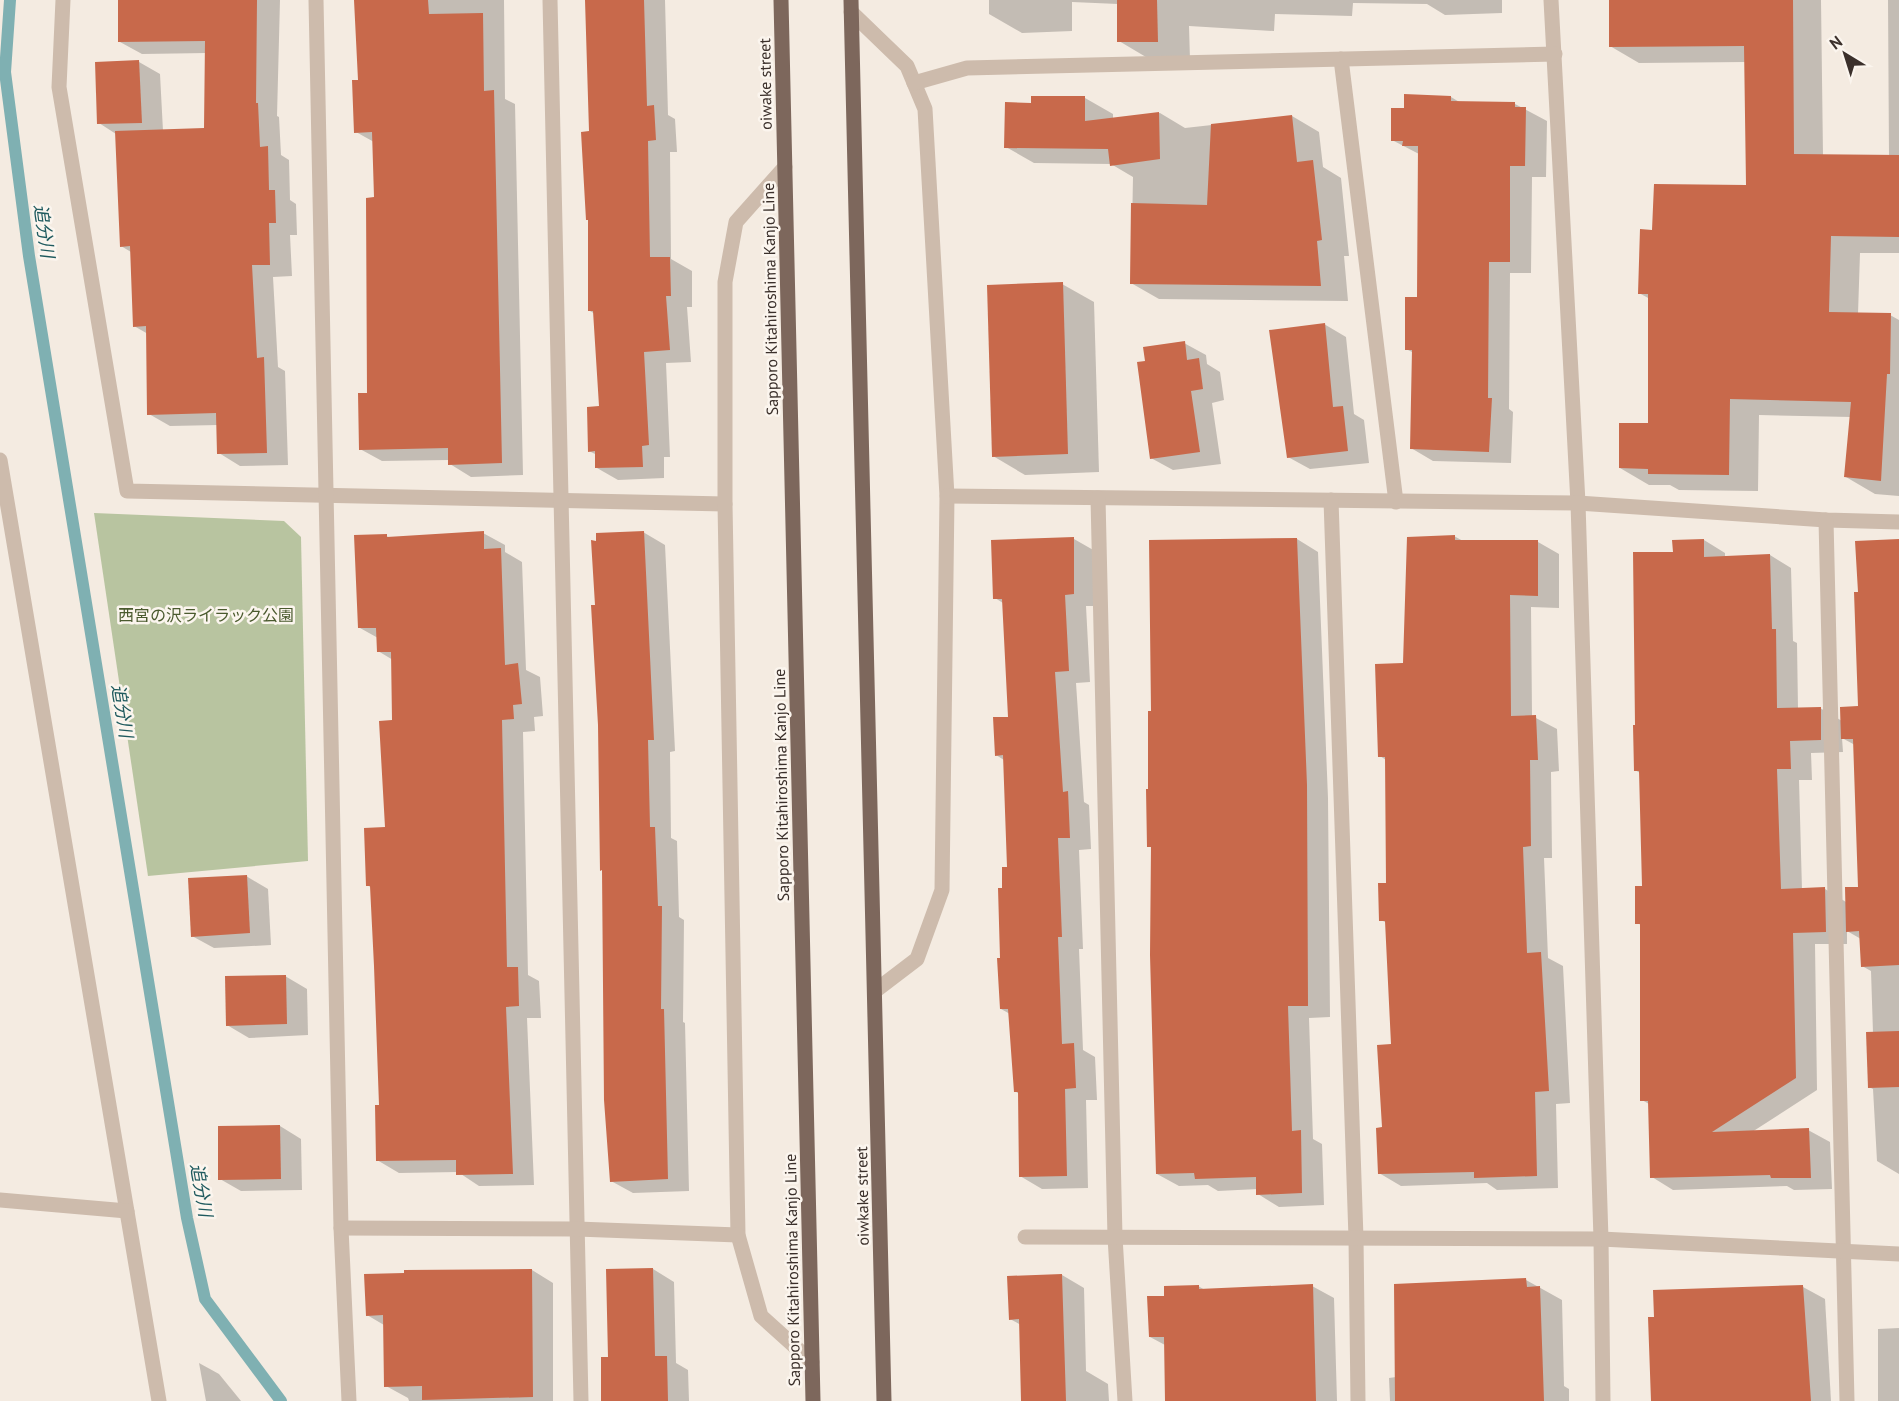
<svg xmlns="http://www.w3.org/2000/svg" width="1899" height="1401" viewBox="0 0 1899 1401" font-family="'PT Sans','Noto Sans JP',sans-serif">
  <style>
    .green { fill: #b8c4a0 }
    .shadow { fill: #0003; fill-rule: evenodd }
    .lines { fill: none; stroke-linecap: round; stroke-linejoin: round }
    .stream { stroke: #7fb0b2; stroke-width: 12 }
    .building { fill: #c8694b }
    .minor { stroke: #cdbbac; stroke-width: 15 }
    .primary { stroke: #7d675c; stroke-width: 15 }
    .labels { text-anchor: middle; stroke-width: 5; stroke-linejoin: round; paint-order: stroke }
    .street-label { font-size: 16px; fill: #3b302b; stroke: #fbf5ee }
    .park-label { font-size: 16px; fill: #4a5a2e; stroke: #fbf5ee }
    .water-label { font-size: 18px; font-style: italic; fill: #1f5a5e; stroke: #fbf5ee }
  </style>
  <rect width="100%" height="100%" fill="#f4ebe1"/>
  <polygon class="green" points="94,513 284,521 301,537 308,861 148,876"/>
  <g class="shadow">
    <polygon points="120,0 280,0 277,116 279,117 281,155 289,160 290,200 296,204 297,235 290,235 292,276 273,277 278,367 285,371 288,465 240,466 219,453 218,425 170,426 149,414 148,334 134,326 131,252 121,246 116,134 99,123 139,62 160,74 163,131 205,130 207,53 142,54 120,42"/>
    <polygon points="356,0 504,0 505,99 515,104 523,475 471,477 450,464 449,460 382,461 360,449 369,394 375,198 374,142 356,132 359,81"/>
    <polygon points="586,0 665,0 668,115 675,119 677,152 670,152 671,259 692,271 692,307 687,307 691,362 666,363 670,457 664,457 664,478 618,480 597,468 597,455 589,451 601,408 595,314 590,311 590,132"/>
    <polygon points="989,0 1502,0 1502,13 1445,15 1427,4 1353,3 1352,16 1275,14 1274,31 1189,26 1190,60 1151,60 1119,41 1118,4 1072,2 1072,31 1022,33 989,14"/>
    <polygon points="1610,0 1821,0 1823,156 1889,157 1888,0 1899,0 1899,253 1860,253 1858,314 1890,315 1899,320 1899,496 1875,494 1846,477 1851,417 1759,415 1758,491 1679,490 1670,485 1649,485 1620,468 1649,424 1650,299 1639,293 1654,232 1747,187 1746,62 1639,63 1610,46"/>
    <polygon points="1451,97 1461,103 1515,104 1547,121 1546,177 1532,177 1531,273 1510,273 1509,409 1513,412 1511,463 1433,461 1411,448 1414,353 1406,349 1419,298 1419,154 1392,140 1405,110"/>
    <polygon points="1085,98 1113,114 1113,119 1160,113 1185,128 1292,116 1319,132 1323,167 1341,178 1349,256 1344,256 1348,301 1159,299 1131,283 1133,177 1111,164 1034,163 1006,147 1033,104"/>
    <polygon points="1062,284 1094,302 1099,472 1025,475 993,456"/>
    <polygon points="1324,324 1346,337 1354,414 1364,420 1369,463 1310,469 1288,457"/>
    <polygon points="1184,343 1206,355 1207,364 1220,372 1224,400 1212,403 1221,464 1173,470 1151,458 1147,363"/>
    <polygon points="643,532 665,545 675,751 670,752 671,838 677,841 679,917 684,920 683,1022 685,1023 689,1191 633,1193 611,1181 596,606"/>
    <polygon points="483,533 505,545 505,552 522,562 526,670 540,677 543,716 534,717 535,731 523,732 528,975 539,981 541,1018 527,1018 534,1185 479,1186 458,1172 399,1173 377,1160 380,1106 372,888 367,885 386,828 394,721 393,660 378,651 378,638 360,628 386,536 391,538"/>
    <polygon points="1454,536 1463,541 1538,542 1559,554 1559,608 1531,607 1532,716 1557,729 1559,771 1551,772 1552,858 1544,858 1548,958 1563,966 1570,1103 1556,1104 1558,1188 1497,1190 1487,1183 1401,1186 1379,1173 1392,1046 1387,923 1381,920 1387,885 1386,760 1380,756 1405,665"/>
    <polygon points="1074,539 1095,551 1096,606 1086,606 1090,682 1076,683 1084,802 1089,805 1091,849 1079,850 1083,949 1079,949 1083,1050 1095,1057 1097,1100 1086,1100 1088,1188 1042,1189 1020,1176 1019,1094 1015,1091 1010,1014 1001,1009 1004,890 1009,868 1004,760 996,755 1010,718 1003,603 995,598"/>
    <polygon points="1297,539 1318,552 1328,798 1330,1017 1309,1018 1313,1139 1322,1144 1324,1205 1279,1207 1258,1194 1258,1189 1218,1191 1208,1185 1179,1186 1157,1174 1153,848 1148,846 1152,713"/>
    <path d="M1704 540 1725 553V557L1770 555 1791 568 1793 641 1797 643 1798 709 1820 708 1842 721 1859 708 1860 594 1899 541V1174L1877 1161 1873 1089 1869 1087 1873 1033 1871 971 1862 966 1861 939 1847 931V944H1815L1817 1090 1752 1132 1808 1130 1830 1142 1832 1189 1794 1190 1787 1186 1673 1190 1652 1177 1649 1104 1642 1100 1641 925 1637 923 1644 888 1640 773 1635 770 1637 727 1674 553ZM1842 738 1855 745 1859 888 1846 902 1825 889 1802 890 1799 780H1812L1811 753 1843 752Z"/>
    <polygon points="246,876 268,889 271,945 214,948 192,936"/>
    <polygon points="285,976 307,989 308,1035 249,1038 227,1025"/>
    <polygon points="280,1126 301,1139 302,1190 241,1191 220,1179"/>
    <polygon points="653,1269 674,1282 676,1363 688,1370 689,1401 603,1401 610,1358"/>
    <polygon points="532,1270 553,1283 553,1401 409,1401 408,1398 386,1386 384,1325 367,1315"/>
    <polygon points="1062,1275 1084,1288 1086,1371 1108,1384 1109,1401 1023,1401 1021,1325 1010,1319 1009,1277"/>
    <polygon points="1526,1280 1562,1300 1564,1386 1569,1389 1569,1401 1390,1401 1389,1378 1396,1377"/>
    <polygon points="1198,1286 1205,1290 1312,1286 1334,1298 1337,1401 1166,1401 1165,1345 1150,1337"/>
    <polygon points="1803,1287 1825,1299 1831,1401 1652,1401"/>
    <polygon points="1899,1328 1899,1401 1878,1401 1878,1329"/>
    <polygon points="199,1363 219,1374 241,1401 206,1401"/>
  </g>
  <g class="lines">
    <polyline class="stream" points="10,0 5,72 29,256 187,1218 205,1299 281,1401"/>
  </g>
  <g class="building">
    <polygon points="118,0 257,0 256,103 258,103 260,147 268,146 269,190 275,190 276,223 269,223 270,265 252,265 257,358 264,357 267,453 217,454 216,413 147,415 146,326 133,327 130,246 120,247 115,131 204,128 205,41 118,42"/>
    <polygon points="354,0 428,0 429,14 483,13 484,91 494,90 502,463 448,465 448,448 359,450 358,393 367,393 366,198 374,197 372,132 354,133 352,80 358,80"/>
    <polygon points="585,0 644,0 647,106 654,105 656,140 648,141 650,257 670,257 671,296 666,296 670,350 644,352 649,445 642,446 643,467 595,468 595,451 588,452 587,407 599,406 593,311 588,311 588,220 586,220 581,132 589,131"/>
    <polygon points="1117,0 1157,0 1158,42 1117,42"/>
    <polygon points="1609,0 1793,0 1794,154 1899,155 1899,237 1831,236 1829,312 1891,313 1890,374 1887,374 1881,481 1844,477 1851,402 1730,399 1729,475 1648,474 1648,469 1619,468 1619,423 1648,423 1648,294 1638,294 1640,229 1652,230 1654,184 1746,185 1744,46 1609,47"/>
    <polygon points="139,60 142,123 97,124 95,62"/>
    <polygon points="1404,94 1451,96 1451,101 1515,102 1515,107 1526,107 1525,166 1510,166 1510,262 1489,262 1488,398 1492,398 1489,452 1410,449 1412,350 1405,350 1405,297 1417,297 1418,146 1402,146 1403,141 1391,141 1391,108 1404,108"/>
    <polygon points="1031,96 1085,96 1085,121 1159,112 1160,159 1110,166 1108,149 1004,148 1005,102 1031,103"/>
    <polygon points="1292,115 1297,162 1313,160 1322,240 1317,241 1321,286 1130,284 1131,203 1207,205 1211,124"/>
    <polygon points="1063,282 1068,454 992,457 987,285"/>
    <polygon points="1325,323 1333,407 1343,406 1348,451 1287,458 1269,330"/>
    <polygon points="1185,341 1187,360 1199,358 1203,389 1191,391 1200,452 1150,459 1137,362 1145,361 1143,347"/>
    <polygon points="484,531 484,549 501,548 505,665 518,663 522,704 513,705 514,719 502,720 507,967 518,967 519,1006 506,1007 513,1174 456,1175 456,1160 376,1161 375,1105 379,1105 374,966 370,886 366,886 364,828 385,827 379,721 392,720 391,652 377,652 376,628 358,628 354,535 387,534 387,537"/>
    <polygon points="644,531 654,740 648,740 650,827 655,827 658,906 662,906 661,1009 664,1009 668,1179 610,1182 604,1100 602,870 600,871 598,725 591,605 595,605 591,540 596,541 596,533"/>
    <polygon points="1455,535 1455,540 1538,540 1538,596 1510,595 1511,716 1536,715 1538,760 1530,760 1531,846 1523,847 1527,953 1541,952 1549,1091 1535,1092 1537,1176 1474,1178 1474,1172 1378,1174 1376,1128 1382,1127 1377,1045 1391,1044 1385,921 1379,921 1378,883 1386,883 1385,757 1378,757 1375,664 1403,663 1407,537"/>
    <polygon points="1074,537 1074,594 1065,595 1069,671 1055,672 1063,792 1068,791 1070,838 1058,838 1062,937 1058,937 1062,1044 1074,1043 1076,1088 1065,1089 1067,1176 1019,1177 1018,1092 1014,1092 1008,1009 1000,1009 997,958 1000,958 998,888 1002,888 1002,867 1007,867 1003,755 995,756 993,717 1008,717 1002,599 993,599 991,540"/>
    <polygon points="1297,538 1307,785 1308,1006 1288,1006 1292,1131 1301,1130 1302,1193 1256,1195 1256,1177 1195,1179 1194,1173 1156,1174 1150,955 1151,847 1147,847 1146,789 1148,789 1148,711 1151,711 1149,540"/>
    <polygon points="1704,539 1704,557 1770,554 1772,629 1776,629 1777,708 1821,707 1821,740 1790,741 1791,769 1777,769 1781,889 1825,887 1826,932 1793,933 1796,1078 1712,1132 1809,1128 1811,1178 1771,1178 1770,1175 1650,1178 1648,1101 1640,1101 1640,924 1635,924 1635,886 1642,886 1639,771 1634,771 1633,725 1635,725 1633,552 1673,552 1672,540"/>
    <polygon points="1899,539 1899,965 1861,967 1859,931 1846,932 1845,887 1858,887 1853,739 1841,739 1840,707 1858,706 1854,592 1858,592 1855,541"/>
    <polygon points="247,875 250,933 191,937 188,878"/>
    <polygon points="286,975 287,1024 226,1026 225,976"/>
    <polygon points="1899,1031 1899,1087 1868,1088 1866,1032"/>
    <polygon points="280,1125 281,1179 218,1180 218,1126"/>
    <polygon points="653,1268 655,1356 667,1356 668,1401 601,1401 601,1357 608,1357 606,1269"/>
    <polygon points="532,1269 533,1397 422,1400 422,1386 384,1387 383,1315 366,1316 364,1274 404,1273 404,1270"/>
    <polygon points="1062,1274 1066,1401 1021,1401 1019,1319 1009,1320 1007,1276"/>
    <polygon points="1526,1278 1527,1287 1540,1286 1544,1401 1395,1401 1394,1284"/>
    <polygon points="1313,1284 1316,1401 1165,1401 1164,1337 1149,1337 1147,1296 1164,1296 1164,1286 1199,1285 1199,1289"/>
    <polygon points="1803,1285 1811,1401 1651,1401 1648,1317 1654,1317 1653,1290"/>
  </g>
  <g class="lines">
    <g class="minor">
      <polyline points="63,0 59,87 127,491 725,504"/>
      <polyline points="316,0 341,1228 349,1401"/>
      <polyline points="550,0 581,1401"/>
      <polyline points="1551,0 1578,503 1601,1239 1603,1401"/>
      <polyline points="851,12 907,66 925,109 947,496 942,890 917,959 875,991"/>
      <polyline points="1341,59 1396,502"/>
      <polyline points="914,83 967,68 1555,54"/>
      <polyline points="785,167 736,222 725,282 725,504 738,1235 761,1316 812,1362"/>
      <polyline points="0,460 159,1401"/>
      <polyline points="947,496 1578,503 1826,520 1899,522"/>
      <polyline points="1098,498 1115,1237 1125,1401"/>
      <polyline points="1331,500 1356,1238 1358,1401"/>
      <polyline points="1826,520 1847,1401"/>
      <polyline points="0,1200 127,1211"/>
      <polyline points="341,1228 577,1229 738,1235"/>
      <polyline points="1025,1237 1601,1239 1899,1254"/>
    </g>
    <g class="primary">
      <polyline points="781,0 813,1401"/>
      <polyline points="851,0 884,1401"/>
    </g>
  </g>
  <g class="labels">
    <g class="street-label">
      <text transform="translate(765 84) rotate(-91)" y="6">oiwake street</text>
      <text transform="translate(770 299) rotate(-91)" y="6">Sapporo Kitahiroshima Kanjo Line</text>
      <text transform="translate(781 785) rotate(-91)" y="6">Sapporo Kitahiroshima Kanjo Line</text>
      <text transform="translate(862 1196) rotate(-91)" y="6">oiwkake street</text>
      <text transform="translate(792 1270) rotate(-91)" y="6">Sapporo Kitahiroshima Kanjo Line</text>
    </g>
    <g class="park-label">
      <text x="206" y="621">西宮の沢ライラック公園</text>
    </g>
    <g class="water-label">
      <text transform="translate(44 231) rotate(82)" y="6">追分川</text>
      <text transform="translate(122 711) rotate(81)" y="6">追分川</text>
      <text transform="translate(201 1190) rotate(80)" y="6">追分川</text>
    </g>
  </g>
  <g transform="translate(1845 54) rotate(322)" stroke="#fbf5ee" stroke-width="4.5" paint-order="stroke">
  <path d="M0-4.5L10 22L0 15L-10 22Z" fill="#3b302b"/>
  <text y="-9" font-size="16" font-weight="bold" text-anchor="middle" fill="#3b302b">N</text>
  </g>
</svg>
